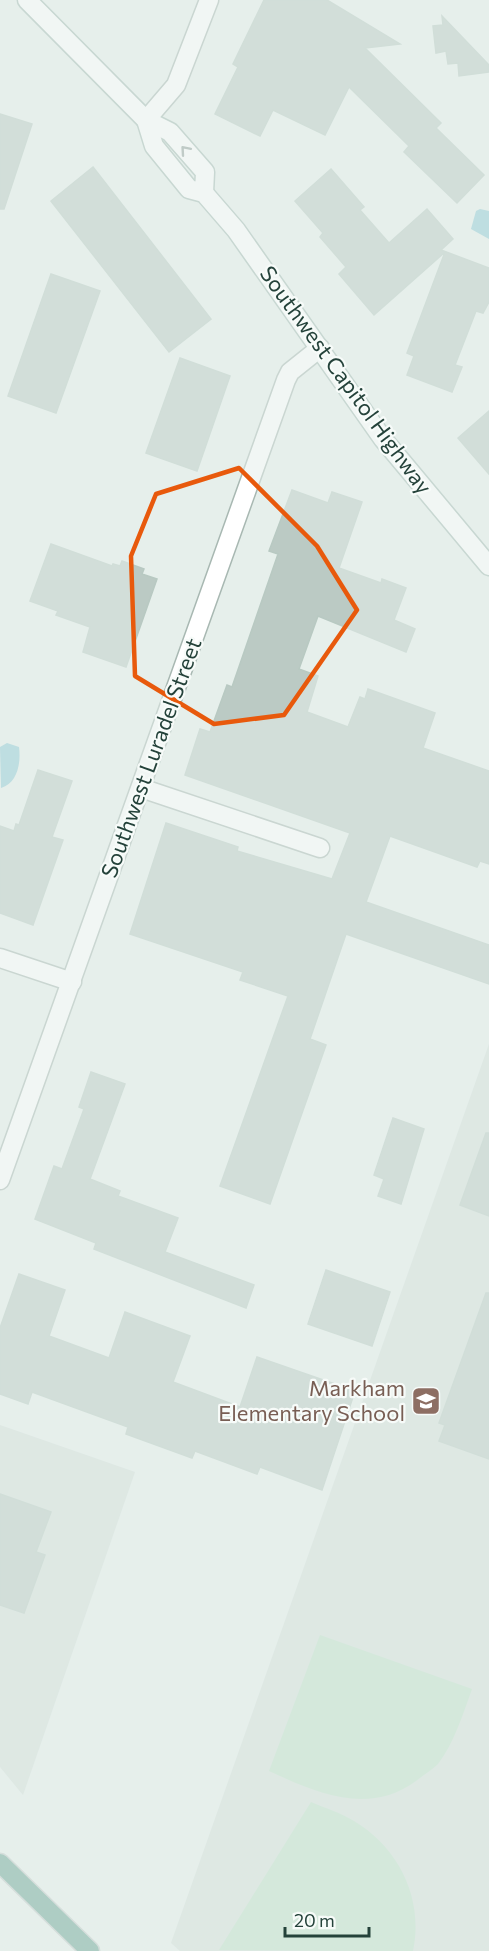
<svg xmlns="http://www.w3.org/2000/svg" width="489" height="1951" viewBox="0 0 489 1951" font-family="Commissioner,sans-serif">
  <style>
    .built { fill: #d4dfda }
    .green { fill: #bfe0c8 }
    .water { fill: #8ec9d4 }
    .building { fill: #bbcac4; stroke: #b8c9c2; stroke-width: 1.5 }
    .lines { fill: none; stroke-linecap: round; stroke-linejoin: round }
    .street-casing { stroke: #a8b8b2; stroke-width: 21 }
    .secondary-casing { stroke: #a4bbb3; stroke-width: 21 }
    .primary-casing { stroke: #c2cac8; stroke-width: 21 }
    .street { stroke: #fff; stroke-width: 18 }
    .secondary { stroke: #fff; stroke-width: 18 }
    .primary { stroke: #6aa596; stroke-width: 18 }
    .oneway { stroke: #92a09c }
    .marked { fill: none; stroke: #e8590c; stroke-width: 4.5; stroke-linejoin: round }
    .labels { text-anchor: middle; stroke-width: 4.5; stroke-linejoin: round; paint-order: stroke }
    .street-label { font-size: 22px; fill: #24423a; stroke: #f7fbf9 }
    .education-label { font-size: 22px; fill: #785e54; stroke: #f7fbf9; text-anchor: end }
  </style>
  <rect width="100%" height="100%" fill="#e6efeb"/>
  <g class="built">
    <polygon points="489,1044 489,1951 180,1951 171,1943"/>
    <polygon points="0,1425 135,1472 23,1795 0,1767"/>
  </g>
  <g class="green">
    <path d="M320 1635 472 1689C463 1714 454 1743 438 1764 432 1770 422 1776 416 1781 368 1816 317 1793 269 1771Z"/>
    <path d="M311 1802C325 1808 341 1813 354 1821 399 1848 424 1899 413 1951L219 1950Z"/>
  </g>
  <g class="water">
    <polygon points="480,209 489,211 489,239 471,229 476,211"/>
    <path d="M7 743 19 747C21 762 18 783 1 788L0 747Z"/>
  </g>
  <g class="building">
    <polygon points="264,0 327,0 400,44 365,48 441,123 436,128 484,175 457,203 404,152 409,146 349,87 325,135 273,110 260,136 215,114 238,67 233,64"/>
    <polygon points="442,16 489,65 489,72 459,76 458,63 448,64 446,51 436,53 433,26 443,25"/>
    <polygon points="0,114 32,124 4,209 0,209"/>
    <polygon points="93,167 211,319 169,352 51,201"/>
    <polygon points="331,169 364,207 360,210 389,243 427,209 453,239 441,250 489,268 489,302 483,313 476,311 455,365 462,367 452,392 407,375 414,356 407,353 445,252 374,315 339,274 346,267 320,237 323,233 295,201"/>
    <polygon points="51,274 100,291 56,413 8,396"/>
    <polygon points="180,358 230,376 197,471 146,453"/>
    <polygon points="489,411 489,474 458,438"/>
    <polygon points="292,490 328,503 332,492 362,502 339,568 381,583 382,579 406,588 394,620 415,629 406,652 318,616 299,669 318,676 307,712 348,727 360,697 365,699 368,689 435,713 423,748 489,771 489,864 480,861 477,867 390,836 366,902 489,945 489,984 346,934 310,1039 326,1045 270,1204 220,1186 288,996 240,980 243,972 130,934 166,823 238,847 237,851 332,879 350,833 185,775 200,729 210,732 227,685 232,687 278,554 269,551"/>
    <polygon points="51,544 112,566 113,564 120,566 122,561 144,569 142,574 157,579 126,667 83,652 90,627 56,615 58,611 30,601"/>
    <polygon points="38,770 72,781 52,837 63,840 33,925 0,913 0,826 14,831 16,824 19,825"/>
    <polygon points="91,1072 125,1084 90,1179 120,1191 118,1196 178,1218 165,1252 254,1285 246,1308 94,1249 96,1243 35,1219 54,1166 62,1169 84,1109 79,1107"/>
    <polygon points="393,1118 424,1129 401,1204 378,1196 384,1179 374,1175"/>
    <polygon points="486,1133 489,1133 489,1216 460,1205"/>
    <polygon points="326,1270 390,1292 372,1346 308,1324"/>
    <polygon points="19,1274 65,1290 49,1336 109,1358 125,1312 190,1336 173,1382 240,1407 257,1357 355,1391 322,1490 260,1467 257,1474 195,1451 192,1458 126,1434 128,1427 32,1392 28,1404 0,1394 0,1328"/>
    <polygon points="486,1293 489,1293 489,1459 439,1441 445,1425 439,1423"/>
    <polygon points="0,1494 51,1512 36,1552 45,1555 24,1613 0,1605"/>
  </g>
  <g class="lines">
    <g class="street-casing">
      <g id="street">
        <polyline points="146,120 176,85 209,0"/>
        <polyline points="141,788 320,848"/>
        <polyline points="0,958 72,982"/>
        <polyline points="0,1180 286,380 290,372 320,348"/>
      </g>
    </g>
    <g class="secondary-casing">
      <g id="secondary">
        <polyline points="27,0 146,120 170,132 205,172 204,193"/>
        <polyline points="146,120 154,146 189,189 204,193 236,230 383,439 489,566"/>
      </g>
    </g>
    <g class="primary-casing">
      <polyline id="primary" points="0,1863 90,1951"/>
    </g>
    <use href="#street" class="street"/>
    <use href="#secondary" class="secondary"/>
    <use href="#primary" class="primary"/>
  </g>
  <defs><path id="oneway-chevron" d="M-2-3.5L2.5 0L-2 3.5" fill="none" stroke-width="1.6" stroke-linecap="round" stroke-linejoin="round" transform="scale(1.5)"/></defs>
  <use class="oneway" href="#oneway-chevron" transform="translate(185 150) rotate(-131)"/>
  <path d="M0 0H489V1951H0ZM239 468 317 546 357 610 284 715 214 724 135 676 131 556 156 494Z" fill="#e6efeb" fill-opacity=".55" fill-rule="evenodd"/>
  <path class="marked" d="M239 468 317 546 357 610 284 715 214 724 135 676 131 556 156 494Z"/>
  <defs>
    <g id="school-square" transform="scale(1.5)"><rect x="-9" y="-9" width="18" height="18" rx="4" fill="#8d6e63" stroke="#f7fbf9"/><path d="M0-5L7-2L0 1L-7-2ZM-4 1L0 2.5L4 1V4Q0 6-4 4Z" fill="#fff"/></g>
  </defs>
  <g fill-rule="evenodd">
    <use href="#school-square" x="426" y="1401"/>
  </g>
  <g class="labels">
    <g class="street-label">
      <text transform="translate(346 380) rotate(54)" y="8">Southwest Capitol Highway</text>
      <text transform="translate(151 758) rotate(-70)" y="8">Southwest Luradel Street</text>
    </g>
    <g class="education-label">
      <text x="405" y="1396">Markham<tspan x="405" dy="25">Elementary School</tspan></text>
    </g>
  </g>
  <path d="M285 1927v9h84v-9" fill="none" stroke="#24423a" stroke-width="3"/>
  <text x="294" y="1927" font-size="18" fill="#24423a" stroke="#f7fbf9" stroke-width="4.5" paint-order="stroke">20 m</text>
</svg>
